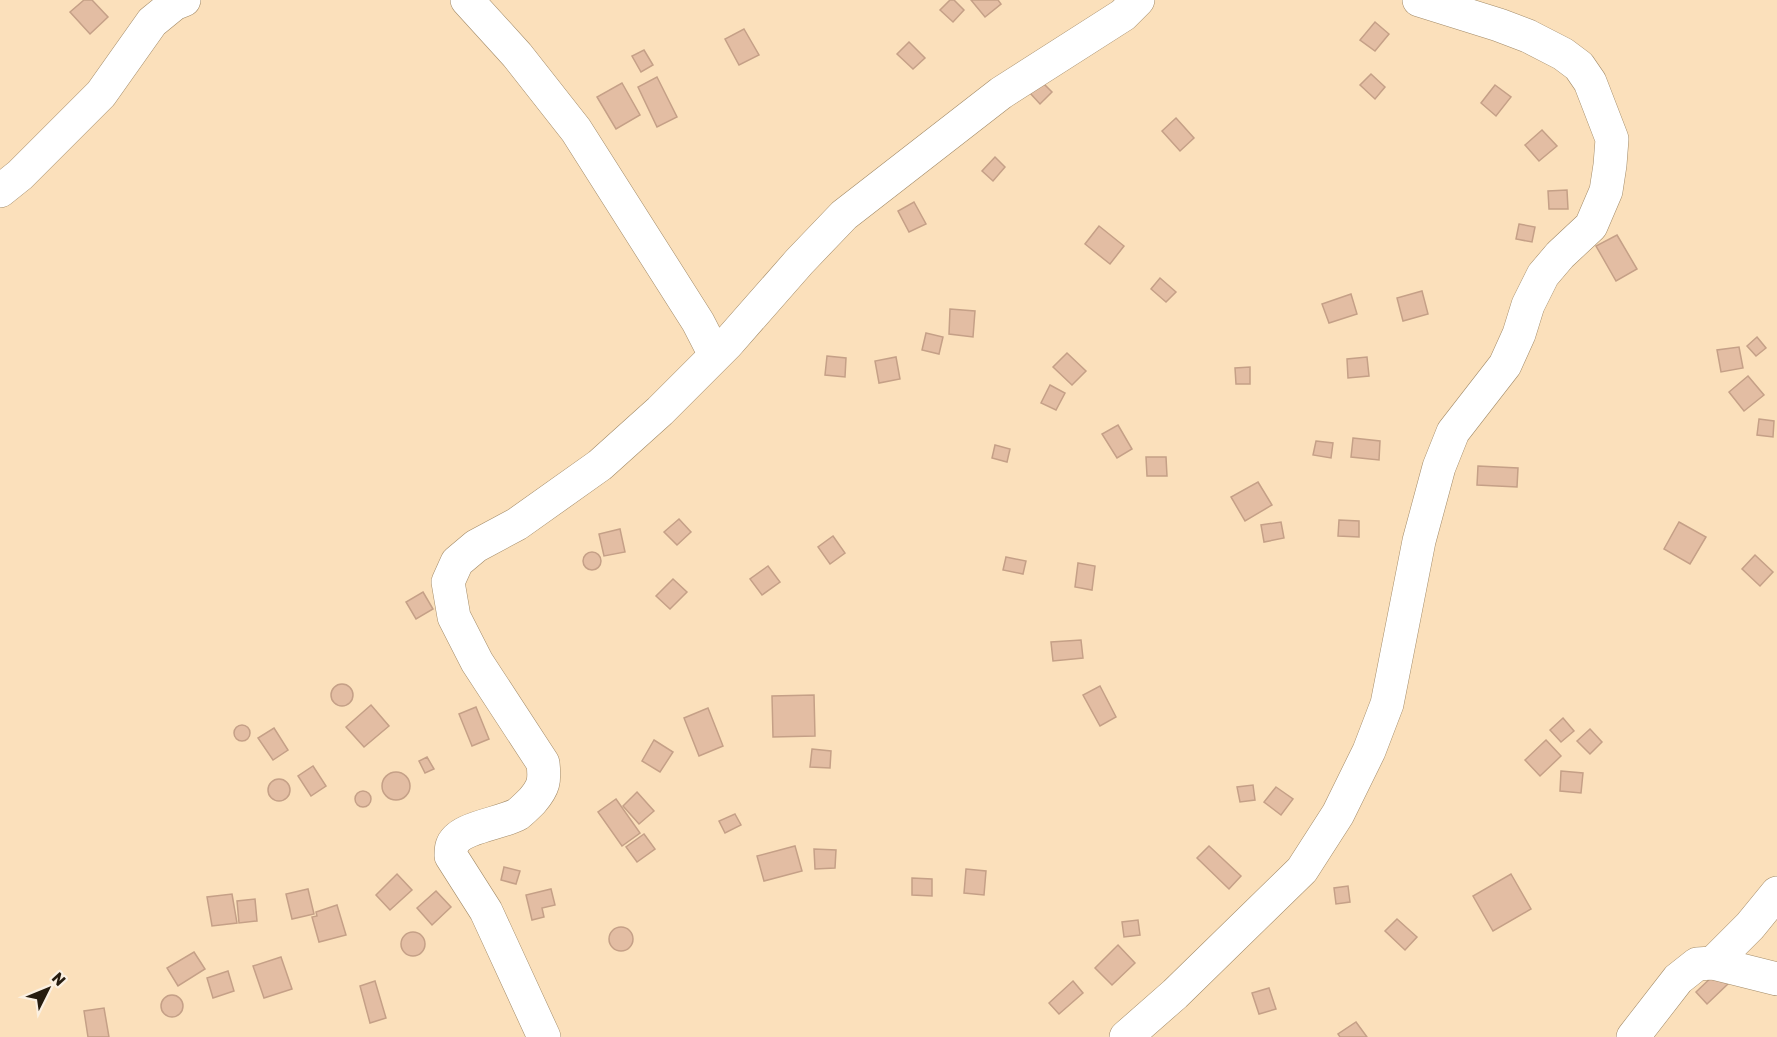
<svg xmlns="http://www.w3.org/2000/svg" width="1777" height="1037" viewBox="0 0 1777 1037" font-family="Rubik,sans-serif">
  <style>
    .building { fill: #e3bda3; stroke: #c5a087; stroke-width: 1.5 }
    .lines { fill: none; stroke-linecap: round; stroke-linejoin: round }
    .minor-casing { stroke: #a28a67; stroke-width: 34 }
    .minor { stroke: #fff; stroke-width: 33 }
  </style>
  <rect width="100%" height="100%" fill="#fbe0bb"/>
  <g class="building">
    <polygon points="84,0 92,0 108,17 90,34 70,12"/>
    <polygon points="950,0 954,0 964,10 953,22 940,10"/>
    <polygon points="971,0 998,0 1001,4 985,17"/>
    <polygon points="1375,22 1389,34 1375,51 1360,40"/>
    <polygon points="744,29 759,55 739,65 725,39"/>
    <polygon points="909,42 925,58 913,69 897,54"/>
    <polygon points="644,50 653,65 641,72 632,56"/>
    <polygon points="1371,74 1385,87 1375,99 1360,85"/>
    <polygon points="657,77 677,117 657,127 638,87"/>
    <polygon points="1042,82 1052,92 1040,104 1030,93"/>
    <polygon points="622,83 640,115 616,129 597,97"/>
    <polygon points="1495,85 1511,97 1496,116 1481,103"/>
    <polygon points="1176,118 1194,138 1180,151 1162,131"/>
    <polygon points="1542,130 1557,146 1539,161 1525,145"/>
    <polygon points="995,157 1005,167 993,181 982,171"/>
    <polygon points="1567,190 1568,209 1549,209 1548,191"/>
    <polygon points="914,202 926,224 909,232 898,211"/>
    <polygon points="1519,224 1535,227 1532,242 1516,239"/>
    <polygon points="1099,226 1124,246 1110,264 1085,244"/>
    <polygon points="1617,235 1637,269 1616,281 1596,246"/>
    <polygon points="1160,278 1176,292 1166,302 1151,289"/>
    <polygon points="1422,291 1428,314 1403,321 1397,298"/>
    <polygon points="1351,294 1357,314 1329,323 1322,304"/>
    <polygon points="950,309 975,311 973,337 949,334"/>
    <polygon points="926,333 943,337 939,354 922,350"/>
    <polygon points="1757,337 1766,348 1756,356 1747,346"/>
    <polygon points="1739,347 1743,368 1721,372 1717,350"/>
    <polygon points="1067,353 1086,371 1072,385 1053,367"/>
    <polygon points="827,356 846,358 845,377 825,375"/>
    <polygon points="896,357 900,379 879,383 875,361"/>
    <polygon points="1367,357 1369,376 1348,378 1347,359"/>
    <polygon points="1250,367 1250,384 1236,384 1235,368"/>
    <polygon points="1748,376 1764,395 1744,411 1729,392"/>
    <polygon points="1050,385 1065,393 1056,410 1041,403"/>
    <polygon points="1759,419 1774,421 1773,437 1757,435"/>
    <polygon points="1118,425 1132,449 1117,458 1102,434"/>
    <polygon points="1353,438 1380,441 1379,460 1351,457"/>
    <polygon points="1316,441 1333,443 1331,458 1313,455"/>
    <polygon points="995,445 1010,449 1007,462 992,458"/>
    <polygon points="1146,457 1166,457 1167,476 1147,476"/>
    <polygon points="1478,466 1518,468 1517,487 1477,485"/>
    <polygon points="1258,482 1272,505 1245,521 1231,497"/>
    <polygon points="679,519 691,532 677,545 664,532"/>
    <polygon points="1339,520 1359,521 1359,537 1338,536"/>
    <polygon points="1281,522 1284,538 1264,542 1261,525"/>
    <polygon points="1679,522 1706,537 1690,564 1664,549"/>
    <polygon points="620,529 625,552 604,556 599,534"/>
    <polygon points="833,536 845,553 830,564 818,547"/>
    <circle cx="592" cy="561" r="9"/>
    <polygon points="1755,555 1773,572 1760,586 1742,569"/>
    <polygon points="1006,557 1026,561 1023,574 1003,570"/>
    <polygon points="1078,563 1095,566 1092,590 1075,587"/>
    <polygon points="768,566 780,582 762,595 750,579"/>
    <polygon points="673,579 687,592 670,609 656,596"/>
    <polygon points="423,592 433,609 416,619 406,602"/>
    <polygon points="1081,640 1083,658 1053,661 1051,642"/>
    <circle cx="342" cy="695" r="11"/>
    <polygon points="1100,686 1116,717 1100,726 1083,695"/>
    <polygon points="814,695 815,736 773,737 772,696"/>
    <polygon points="371,705 389,726 364,747 346,727"/>
    <polygon points="476,707 489,739 472,746 459,714"/>
    <polygon points="708,708 723,746 699,756 684,718"/>
    <polygon points="1563,718 1574,731 1561,742 1550,730"/>
    <circle cx="242" cy="733" r="8"/>
    <polygon points="274,728 288,750 273,760 258,738"/>
    <polygon points="1590,729 1602,742 1590,754 1577,741"/>
    <polygon points="654,740 673,752 660,772 642,761"/>
    <polygon points="1546,740 1561,756 1540,776 1525,760"/>
    <polygon points="812,749 831,751 830,768 810,767"/>
    <polygon points="427,757 434,769 425,773 419,761"/>
    <polygon points="313,766 326,786 311,796 298,776"/>
    <polygon points="1561,771 1583,773 1581,793 1560,791"/>
    <circle cx="396" cy="786" r="14"/>
    <circle cx="279" cy="790" r="11"/>
    <polygon points="1253,785 1255,800 1240,802 1237,787"/>
    <polygon points="1276,787 1293,799 1281,815 1264,802"/>
    <circle cx="363" cy="799" r="8"/>
    <polygon points="637,792 654,811 639,824 623,806"/>
    <polygon points="616,799 640,833 622,846 598,812"/>
    <polygon points="735,814 741,825 725,833 719,821"/>
    <polygon points="644,834 655,849 637,862 626,847"/>
    <polygon points="795,846 802,871 764,881 757,856"/>
    <polygon points="1209,846 1241,876 1229,889 1197,858"/>
    <polygon points="814,849 836,850 835,868 815,869"/>
    <polygon points="504,867 520,871 516,884 501,880"/>
    <polygon points="966,869 986,871 984,895 964,893"/>
    <polygon points="397,874 412,890 390,910 376,895"/>
    <polygon points="1511,874 1531,909 1493,931 1473,896"/>
    <polygon points="912,878 932,879 932,896 912,895"/>
    <polygon points="1348,886 1350,902 1336,904 1334,888"/>
    <polygon points="308,889 314,914 292,919 286,894"/>
    <polygon points="551,889 555,905 542,908 544,917 532,920 526,895"/>
    <polygon points="436,891 451,907 432,925 417,908"/>
    <polygon points="232,894 237,923 212,926 207,897"/>
    <polygon points="255,899 257,921 239,923 237,901"/>
    <polygon points="337,905 346,935 319,942 312,917 317,916 316,912"/>
    <polygon points="1397,919 1417,937 1405,950 1385,931"/>
    <polygon points="1138,920 1140,935 1124,937 1122,922"/>
    <circle cx="621" cy="939" r="12"/>
    <circle cx="413" cy="944" r="12"/>
    <polygon points="1118,945 1135,963 1112,985 1095,968"/>
    <polygon points="194,952 205,969 178,986 167,968"/>
    <polygon points="281,957 292,989 264,998 253,966"/>
    <polygon points="228,971 234,991 213,998 207,978"/>
    <polygon points="1718,971 1729,983 1707,1004 1696,992"/>
    <polygon points="375,981 386,1018 370,1023 360,986"/>
    <polygon points="1073,981 1083,993 1059,1014 1049,1003"/>
    <polygon points="1269,988 1276,1009 1259,1014 1252,993"/>
    <circle cx="172" cy="1006" r="11"/>
    <polygon points="104,1008 109,1037 88,1037 84,1011"/>
    <polygon points="1356,1022 1367,1037 1340,1037 1338,1034"/>
  </g>
  <g class="lines">
    <g class="minor-casing">
      <g id="minor">
        <polyline points="467,0 517,55 576,130 698,322 715,355"/>
        <polyline points="0,191 20,175 101,94 152,22 174,4 184,0"/>
        <polyline points="1713,963 1750,926 1777,893"/>
        <path d="M544 1037 486 911 451 856C451 853 451 849 452 846 458 827 501 824 518 814 523 810 527 806 532 801 544 787 545 781 543 763L477 662 454 617 448 582 457 562 476 546 517 524 600 465 660 411 727 344 799 262 844 215 1001 93 1123 15 1138 0"/>
        <polyline points="1126,1037 1175,994 1302,870 1338,814 1369,751 1387,704 1419,541 1439,467 1453,432 1505,365 1519,334 1528,305 1543,275 1560,255 1591,226 1606,191 1610,165 1612,139 1590,82 1579,66 1563,54 1528,36 1499,25 1419,0"/>
        <polyline points="1633,1037 1678,979 1697,964 1713,963 1777,979"/>
      </g>
    </g>
    <use href="#minor" class="minor"/>
  </g>
  <g transform="translate(48 989) rotate(47)" stroke="#fbf0e1" stroke-width="4.5" paint-order="stroke">
  <path d="M0-4.5L10 22L0 15L-10 22Z" fill="#261c0f"/>
  <text y="-9" font-size="16" font-weight="bold" text-anchor="middle" fill="#261c0f">N</text>
  </g>
</svg>
